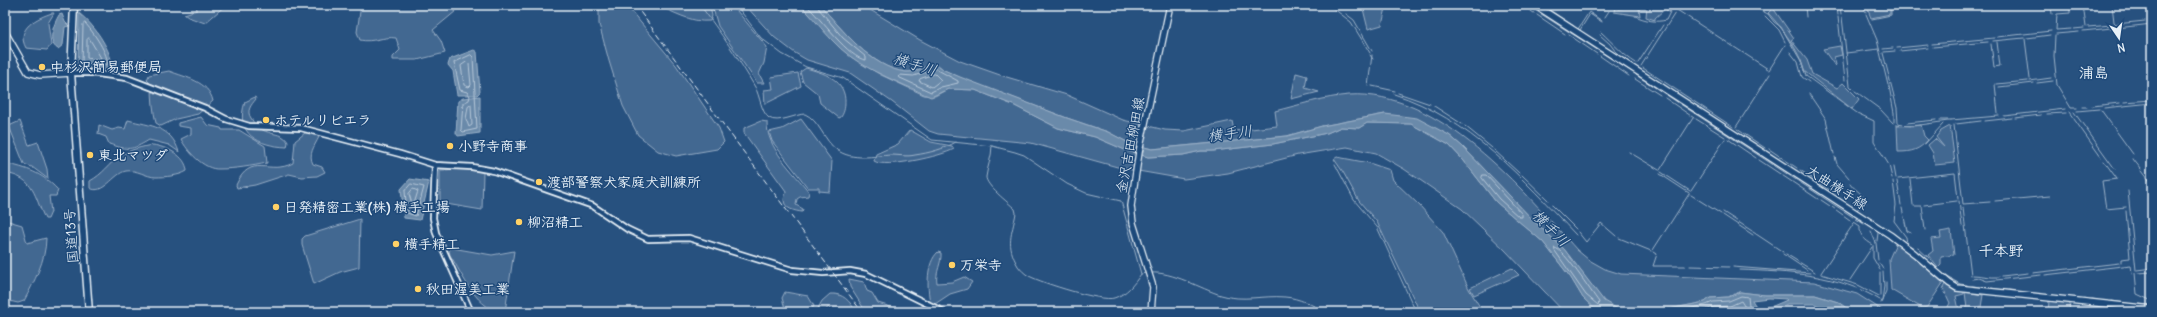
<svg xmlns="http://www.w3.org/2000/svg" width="2157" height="317" viewBox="0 0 2157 317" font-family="Delius,'Klee One',sans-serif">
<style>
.green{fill:#436891;stroke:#96acc4}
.water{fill:#6b8aaa;stroke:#9db3c9;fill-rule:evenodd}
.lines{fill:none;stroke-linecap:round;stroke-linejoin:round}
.shore{stroke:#b6c8d9;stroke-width:1}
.stream{stroke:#9db3c9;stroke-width:1}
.minor-casing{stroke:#e8f1f8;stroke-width:8}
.major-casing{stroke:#e8f1f8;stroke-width:8}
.highway-casing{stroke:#e8f1f8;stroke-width:9}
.minor{stroke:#1f4a7a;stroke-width:4.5}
.major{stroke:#1f4a7a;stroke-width:5.5}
.highway{stroke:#1f4a7a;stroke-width:6}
.rail{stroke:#e8f1f8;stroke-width:1;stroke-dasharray:6 3;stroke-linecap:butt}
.poi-dot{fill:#ffd166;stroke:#1f4a7a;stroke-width:1.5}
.labels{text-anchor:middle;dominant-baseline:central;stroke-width:3;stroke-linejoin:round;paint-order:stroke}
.poi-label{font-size:14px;font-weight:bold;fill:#e8f1f8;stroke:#1f4a7a;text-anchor:start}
.street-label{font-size:14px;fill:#e8f1f8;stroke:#1f4a7a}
.water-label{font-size:15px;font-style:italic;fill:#d5e2ec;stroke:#1f4a7a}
.neighbourhood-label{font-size:15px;font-weight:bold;fill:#e8f1f8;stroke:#1f4a7a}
</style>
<rect width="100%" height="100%" fill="#27517f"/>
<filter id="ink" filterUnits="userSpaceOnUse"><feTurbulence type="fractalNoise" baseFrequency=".025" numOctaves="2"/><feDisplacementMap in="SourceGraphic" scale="8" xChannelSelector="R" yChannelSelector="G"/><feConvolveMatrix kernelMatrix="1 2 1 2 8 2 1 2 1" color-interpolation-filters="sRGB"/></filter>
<g filter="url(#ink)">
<path class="green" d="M196 5H226L205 23 188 17 184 14 197 10Z
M361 5H454L456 11 433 30 441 41 445 53 417 60H393V57L400 50 396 38C383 36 373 43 360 40L357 32Z
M599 5H626L676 65 719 128 724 142 717 149 676 156 658 151 638 135 623 106 609 61 599 24Z
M655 5H710L712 16 710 21C690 23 673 11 655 5Z
M712 5H732L767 47 764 63 759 74 764 83H757L718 26Z
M745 5H800L816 20 833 41 851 57 881 75 924 95 935 96 948 89 975 90 1013 105 1058 128 1095 137 1125 150 1148 157 1183 155 1201 151H1213L1273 144 1327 133 1341 127 1359 128 1367 123 1411 124 1449 145 1464 161 1496 202 1543 242 1571 278 1583 298 1598 312H1564L1505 250 1462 209 1404 169 1376 153 1347 147 1298 155 1228 173 1184 179 1121 168 1031 143 938 134 929 131 892 102 850 73 807 60 795 53 774 37Z
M820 5H862L920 40 960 61 1000 75 1067 95 1123 120 1165 130 1184 131 1232 121 1234 131 1277 126 1275 111C1299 105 1324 97 1349 95 1439 89 1523 190 1577 250L1589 260 1605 269 1621 274 1814 282 1857 294 1885 312H1852L1838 302 1815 295H1765L1740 292 1728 297 1710 298 1705 302 1654 312 1618 311 1604 302 1564 249 1532 219 1463 147 1449 135 1385 114 1322 126 1287 136 1152 149 1129 143 1108 132 1067 118 961 78 944 70 938 65C927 63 917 73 906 72 871 68 842 29 820 5Z
M1362 5H1383L1386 8 1382 25 1368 29Z
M1615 5H1617L1618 9 1635 5 1639 8 1640 16 1614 12Z
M1647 5H1670L1671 8 1669 12 1665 9 1655 18V20L1646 17Z
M1866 5H1890V14L1871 18Z
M1773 8 1794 38 1791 40 1807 60 1812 74 1837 88 1843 83 1859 99 1852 109 1804 71C1800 51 1782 28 1768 13Z
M52 13H54L48 23 51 45 47 50 26 48C15 28 37 18 52 13Z
M1840 46 1842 55 1834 57 1836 65 1835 66 1823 49Z
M806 68C823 73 843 78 845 99 845 106 845 111 841 117L839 118 820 103 818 94 803 82 800 72Z
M169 71C187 78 208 81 213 101L198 114 176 119 161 126 156 123C153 110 152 99 152 85L147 80 149 75Z
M798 73 801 86 765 104 764 90 773 89 771 77Z
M1296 73 1307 76 1305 88 1319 92 1291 99Z
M255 97 256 99C251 105 246 111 251 118 262 139 281 129 288 142L287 147C259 146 234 134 245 102Z
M201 117 207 125 221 128 222 130H239L265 146 267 163C252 166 235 169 219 169 204 170 187 151 181 139L191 134V128L178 126V123Z
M801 119 832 161 830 192 819 191V188H808L772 141 769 132 782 129Z
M128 120C151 126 171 126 179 152L169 145 149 140C131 151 128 150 109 144L106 137 98 134 99 125 112 130 119 128 125 129Z
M20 121 29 145 38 142 47 169 48 179 32 167 24 164 9 126Z
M761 121 767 122C766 148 794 172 809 192L808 196 800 197 797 199 796 205 803 209 802 212C795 211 784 209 784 200 784 197 786 194 786 191L744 133V128Z
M1921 125 1924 136 1928 140C1919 150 1912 152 1898 152L1897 126Z
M1950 126 1955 163 1935 165 1933 153 1928 145 1935 139 1944 147 1936 137 1941 131Z
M910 130 931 142 952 146 954 149C942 156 885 169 874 161L876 154 898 144Z
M305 133 315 134 319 137C314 147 308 154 313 164L322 167 325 172 317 176 302 177 289 174 255 185 237 188 236 185C251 152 269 176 293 163L295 141Z
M153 145C166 147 186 155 187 171 179 176 165 177 156 177 146 177 137 169 126 171 114 173 103 196 90 188V181C103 174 109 164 119 156 126 151 144 146 153 145Z
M1337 157 1369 163 1390 170 1393 180 1420 206 1443 232 1469 289 1483 312H1420L1377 222 1359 201 1343 172 1334 159Z
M5 163C28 169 41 172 58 190L56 196H49L51 212 48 219H45C34 196 35 178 5 173Z
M463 169 483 172 482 210 440 203V170Z
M360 219 359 267 340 272 314 284 302 245V239L305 236Z
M5 220 22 225 27 243 46 238C46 260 34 282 24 301L18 303 5 300Z
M1951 230 1954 255 1941 257V265L1938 268 1928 255 1933 251 1931 239 1941 238 1940 232Z
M1896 243 1909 253 1943 283 1927 307 1922 308 1891 290 1889 259Z
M452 248 492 255 514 251 505 312C477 312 463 275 450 255L449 250Z
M938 252 941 253C942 263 935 272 937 283L952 282 964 277 972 282 967 289 950 294 935 304 930 302C927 287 926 263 938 252Z
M1512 268 1519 275 1474 295 1470 288Z
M849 279 864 282 867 291 872 293 878 303 901 310 911 308 913 312H866L850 287Z
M1945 284 1954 290 1964 292V294L1956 296 1959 310H1956V312H1945L1950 303 1943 288Z
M785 292 808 296 814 306 810 312H786L782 298Z
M1965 292 1983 295 1981 307 1967 309Z
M830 294C843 293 850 301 856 312H833L828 307 825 312H816L822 301Z
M2049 301 2070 303 2069 312H2048Z"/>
<path class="water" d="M800 5H820C842 29 871 68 906 72 917 73 927 63 938 65L944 70 960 77 1067 118 1108 132 1129 143 1152 149 1287 136 1322 126 1385 114 1417 118 1449 135 1463 147 1532 219 1564 249 1604 301 1623 312H1598L1583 298 1571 278 1543 242 1496 202 1464 161 1449 145 1411 124 1367 123 1359 128 1341 127 1327 133 1273 144 1213 151H1201L1183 155 1148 157 1125 150 1095 137 1058 128 1013 105 975 90 948 89 931 97C922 94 915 89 906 86 880 74 853 63 833 41 821 29 813 17 800 5Z
M79 13C95 26 108 45 113 66 105 73 89 68 78 68Z
M62 14 65 22 69 26 65 27 63 45 58 49C46 42 54 24 59 15Z
M474 50 477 52 480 92 477 95H457L453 71 448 65 450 59Z
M480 96V133L458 136 456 133 458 101 463 98Z
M410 179 429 182 420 220 404 218 401 189Z
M1740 292 1765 295H1815L1838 302 1852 312 1828 311 1815 304H1787L1770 312H1654L1705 302 1710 298 1728 297ZM1769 298 1786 299 1787 300 1773 306 1757 308 1752 300Z"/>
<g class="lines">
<path class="shore" d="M806 5C820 17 849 59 866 60V57L843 38 819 9 818 5
M85 23C92 30 110 56 107 65L82 63 83 25Z
M89 38 101 58 100 60 87 58V40Z
M471 55 473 57 477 129 463 132 461 130 463 103 469 100 470 96 467 92 460 90 454 63Z
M467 62 469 64 471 85 469 87 464 85 461 66Z
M936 69 958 81V83L941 87 931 92 898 77 900 75 913 76Z
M935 74 941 80 932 87 919 81 920 79Z
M471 105 472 125 469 127 466 119 468 107Z
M1483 175H1486L1522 214V217H1519L1499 199 1482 178Z
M411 184 424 187 416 216 407 213 405 191Z
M413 189 418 191 413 207 409 194Z
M1555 248C1564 249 1591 292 1599 302L1598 305 1586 295 1555 251Z
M1674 312 1706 305 1713 302 1729 301 1741 296 1748 297 1749 306 1754 311 1768 310 1770 312
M1699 312 1714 307 1730 306 1741 301 1748 312"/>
<path class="stream" d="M700 5C720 32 739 59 755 87 760 96 761 112 769 118 778 124 796 114 805 114 819 120 824 141 837 150 852 161 874 156 891 155 899 155 907 157 915 155 929 153 944 149 956 142
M736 5 761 38 782 54 806 67 843 78 932 140 992 146 1015 152 1024 155 1067 184 1086 193 1121 201 1141 274
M1329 5 1351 22 1370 53
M1521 5 1534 13
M1527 5 1632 72
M1542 5 1574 26
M1750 5 1768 14 1774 22 1781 27 1801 61 1806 76 1857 113 1874 121V141L1889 165 1892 178
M1805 5 1806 17
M1837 5 1838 15
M1840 5 1841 14
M1863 5 1866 12
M2044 5 2051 6 2052 14
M2070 5V13L2057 14 2056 30 2071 29
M2083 5 2086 27
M2112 5 2114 22 2116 24 2145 21
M1555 6V5
M1674 6 1675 5
M1677 10 1768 69
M1346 14 1354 20 1372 51
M1866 14 1877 40 1888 85
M1537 15 1565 34
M1635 16C1644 20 1656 23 1666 20L1671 10
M1765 16 1779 30 1785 42
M1605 17 1609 11
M1838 17 1845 80
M1842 17 1850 86 1853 89
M1872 19 1891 15V5
M2149 21H2152
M2088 27 2112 25
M2117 28 2152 24
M1578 29 1589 12 1602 21
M2074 29 2084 28
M1580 30 1590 14 1602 22
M2083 31 2112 28
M1601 32C1613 43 1623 55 1636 63
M2056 34 2079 32
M1569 35 1597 54
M1600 35 1610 44 1619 56 1635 67
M2055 35 2054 56 2057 85 2071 108H2077
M1997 37 2051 31
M2027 38 2050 35
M2025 39 2030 79
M1993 41 2024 38
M1932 44 1994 38
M1991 44 1994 67 2000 66 1997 42
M1933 47 1988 42
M1897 48 1928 45
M1883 49 1893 48
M1900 51 1928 48
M1790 52 1798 62 1802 77 1809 82
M1884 52 1895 51
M1846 53 1879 49
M1883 53 1897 108 1898 123 1903 124
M1370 55 1373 59
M1600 56 1629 76
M1638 63 1663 25
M1641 66 1675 13
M1643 68 1733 127
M1638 69 1740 135
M1769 70 1785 45
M1636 75 1853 217
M1635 79 1660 95
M2030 81 2051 78
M2037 83 2053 81
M1995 84 1998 114
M1997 84 2028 81
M1368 86 1372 55
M1372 86 1395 91
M1889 86 1894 113V122
M1999 87 2034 83
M1855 91 1881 110 1893 123
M1398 93 1430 104
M1394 94C1469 118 1523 179 1576 235
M1809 94 1826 119 1834 154
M1665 98 1694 118
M2124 102 2152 100
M1434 106 1462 124
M2092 106 2120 103
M2082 107H2087
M2104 108 2152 103
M2101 110 2133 154
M2077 111 2099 109
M2069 112 2101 157
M2074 112 2115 169
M2047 114 2066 113
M2004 116 2065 109
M2015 118 2041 115
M1696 119 1725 137
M1940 120H1951
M1951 120 1999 116
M1985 121 2012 118
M1907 123 1936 120
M1956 124 1981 121
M1896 125 1911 126
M1954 125 1963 204 1990 202
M1465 126 1492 148
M1913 126 1948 121
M1736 127 1770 74
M1737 129 1765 148
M1728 139 1756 158
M1925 144 1943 124
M992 146C992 157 987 168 986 177 986 186 1008 202 1015 209L1016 213C1012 235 1005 244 1018 266 1021 270 1025 274 1029 276 1042 283 1102 302 1114 298 1127 294 1134 284 1141 274L1146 273
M1769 149 1797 168
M1494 150 1519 173
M1629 152 1659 170
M1835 157 1837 164 1849 178
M2133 159 2141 169
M1759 160 1818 199
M2104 161 2117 179 2102 181 2106 209 2126 207
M1335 164 1354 200 1377 227 1416 312
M1894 167 1896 178
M1660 170 1693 118
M1800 170 1831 191
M2141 171 2151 184
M1661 172 1690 191
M1660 174 1689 193
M1522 175 1548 200
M1898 179 1955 173 1958 199
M1910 179 1913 205
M1893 181 1896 205 1894 221 1906 237 1907 244 1914 248
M1897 181 1901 205
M1850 183C1855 191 1864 193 1866 203L1861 205 1857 210
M1691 191 1725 139
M2128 191 2136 270
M1691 195 1721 214
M1821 200 1830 206
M1959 201 1962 226
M1995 201 2050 196
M1552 205 1576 229
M1924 205 1957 201
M1914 206H1922L1925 230
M1832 207 1850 220
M1902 208 1907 231 1911 233
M1963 208 1971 275
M1723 212 1752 231
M1723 215 1753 235
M1856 219 1864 224
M1854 222 1860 226C1859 236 1865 240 1873 245
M1871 231 1876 243 1878 260
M1578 232 1586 242 1601 223 1616 236
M1753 232 1783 252
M1619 238 1651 251
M1877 241 1878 233
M1873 246V258L1880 270
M1918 248 1929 258
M1653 250 1689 194
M1654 252 1657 254 1653 266H1685
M1783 254 1807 270
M1786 254 1815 272
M2121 262V259L2130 258 2126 211
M1879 263 1883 269
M1932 263 1942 273
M1690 266 1729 267
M1733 267 1810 273
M1740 270C1789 272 1838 274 1880 300
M2137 270 2152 268
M1151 273C1172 271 1201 289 1221 295 1243 302 1263 295 1285 297 1299 298 1313 305 1325 312
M1821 273 1854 223
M1880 273V295
M2033 273 2119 263
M2135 273 2137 294 2152 301
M2138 273 2152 272
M1821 274 1858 285 1879 296
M1973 275C1982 275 1989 278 1999 277
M2045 275 2131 265 2132 274
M1946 276 1960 284 1967 285
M2002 276 2028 273
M1972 279 1979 278 1987 281 2041 275
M1850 280 1872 247
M1972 286 2042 294
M2049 295 2076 298
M2092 299 2098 300
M1882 301 1884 286 1883 272
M2112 301 2132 304
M1881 303 1886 291V282
M2138 304 2152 305
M1875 312 1878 308"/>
<g class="minor-casing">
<path id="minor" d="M71 73H91L127 78 205 108 226 119 249 126 301 128 400 154 435 165 472 167 494 171 593 206 627 229 648 239 689 238 792 270 823 273 850 271 866 274 944 312
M435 165 433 218 436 233 471 312"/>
</g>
<g class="major-casing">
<path id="major" d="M1535 5 1890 235 1915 254 1949 283 1957 288 2152 309
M5 32 28 72 40 75 71 73
M1151 312 1153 287 1133 223 1131 206 1139 152 1170 5"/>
</g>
<g class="highway-casing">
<path id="highway" d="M74 5 71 73 89 312"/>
</g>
<use href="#minor" class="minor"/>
<use href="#major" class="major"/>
<use href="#highway" class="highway"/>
<path class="rail" d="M635 5 862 312"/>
</g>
</g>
<g class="poi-dot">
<circle cx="42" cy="67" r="4"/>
<circle cx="266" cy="120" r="4"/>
<circle cx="450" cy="146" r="4"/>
<circle cx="90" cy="155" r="4"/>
<circle cx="539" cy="182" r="4"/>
<circle cx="276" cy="207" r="4"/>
<circle cx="519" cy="222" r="4"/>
<circle cx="396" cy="244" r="4"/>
<circle cx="952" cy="265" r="4"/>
<circle cx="418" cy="289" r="4"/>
</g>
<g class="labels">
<g class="poi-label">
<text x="50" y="67">中杉沢簡易郵便局</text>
<text x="274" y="120">ホテルリビエラ</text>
<text x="458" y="146">小野寺商事</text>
<text x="98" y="155">東北マツダ</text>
<text x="547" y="182">渡部警察犬家庭犬訓練所</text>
<text x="284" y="207">日発精密工業(株) 横手工場</text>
<text x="527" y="222">柳沼精工</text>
<text x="404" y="244">横手精工</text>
<text x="960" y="265">万栄寺</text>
<text x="426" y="289">秋田渥美工業</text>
</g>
<g class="street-label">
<text transform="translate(1130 145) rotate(-79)">金沢吉田柳田線</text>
<text transform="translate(1837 187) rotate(33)">大曲横手線</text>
<text transform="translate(71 236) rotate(-94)">国道13号</text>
</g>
<g class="water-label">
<text transform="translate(915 64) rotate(17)">横手川</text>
<text transform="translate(1230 133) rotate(-7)">横手川</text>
<text transform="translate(1551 228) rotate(45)">横手川</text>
</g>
<g class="neighbourhood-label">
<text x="2094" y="72">浦島</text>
<text x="2001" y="250">千本野</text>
</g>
</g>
<rect width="2157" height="317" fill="none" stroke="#1f4a7a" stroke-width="20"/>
<rect x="10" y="10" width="2137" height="297" fill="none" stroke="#e8f1f8" stroke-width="1.5" filter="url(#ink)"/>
<g transform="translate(2119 38) rotate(167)" stroke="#1f4a7a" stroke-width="3" paint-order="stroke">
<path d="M0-3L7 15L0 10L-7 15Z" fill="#e8f1f8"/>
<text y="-6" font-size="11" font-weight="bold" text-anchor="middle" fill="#e8f1f8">N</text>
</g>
</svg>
